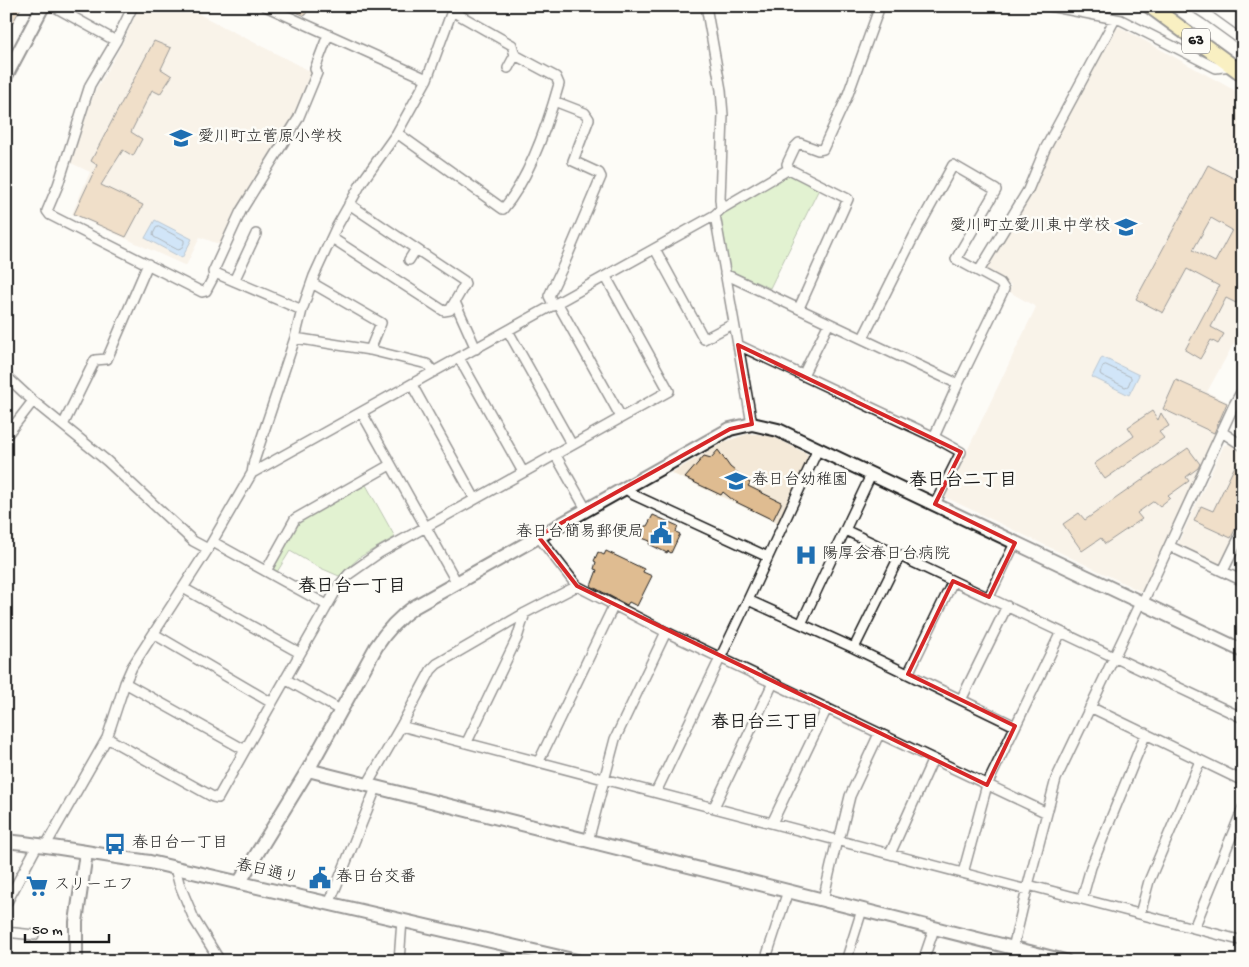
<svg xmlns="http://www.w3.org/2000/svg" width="1249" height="967" viewBox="0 0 1249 967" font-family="'Gochi Hand','Klee One',sans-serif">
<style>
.built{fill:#f4e9d8}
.green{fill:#c1e7a2;stroke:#6e825f}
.water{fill:#9ccbf8;stroke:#6985a0}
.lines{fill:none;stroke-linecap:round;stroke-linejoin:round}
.shore{stroke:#4f6274;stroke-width:1}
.building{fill:#dfbc91;stroke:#1c1c1c;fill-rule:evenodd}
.street-casing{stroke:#1c1c1c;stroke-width:12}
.secondary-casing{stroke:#1c1c1c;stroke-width:16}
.primary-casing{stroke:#1c1c1c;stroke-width:18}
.street{stroke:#fdfcf7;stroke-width:9}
.secondary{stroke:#fdfcf7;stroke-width:12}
.primary{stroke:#f4e382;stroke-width:14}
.marked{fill:none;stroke:#d62828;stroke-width:4;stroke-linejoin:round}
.labels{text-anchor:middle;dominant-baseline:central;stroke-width:5;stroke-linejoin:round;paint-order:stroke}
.shield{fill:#fdfcf7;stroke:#605f5e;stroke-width:1}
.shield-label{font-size:15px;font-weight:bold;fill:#1c1c1c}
.poi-label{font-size:16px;fill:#1c1c1c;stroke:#fdfcf7;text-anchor:start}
.street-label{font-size:16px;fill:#1c1c1c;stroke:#fdfcf7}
.neighbourhood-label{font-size:18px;font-weight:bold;fill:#1c1c1c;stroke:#fdfcf7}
</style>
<rect width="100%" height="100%" fill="#fdfcf7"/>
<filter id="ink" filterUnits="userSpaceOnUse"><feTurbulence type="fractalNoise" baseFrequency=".02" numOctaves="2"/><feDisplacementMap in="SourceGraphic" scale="10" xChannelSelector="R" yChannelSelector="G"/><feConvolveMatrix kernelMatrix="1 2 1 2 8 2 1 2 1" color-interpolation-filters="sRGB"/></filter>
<g filter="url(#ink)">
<path class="built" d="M140 6H183L310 71 313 78 298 113 221 245 200 237 186 266 72 214 90 172 71 163 94 93 120 48Z
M1120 27 1243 95V348L1234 343 1207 392 1230 403 1142 592 945 497 1036 307 1008 291 1011 285 988 274 986 265 1114 29Z
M747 434H757L774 437 811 456 778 523 671 473 727 441Z
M1230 444 1243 453V519L1222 562 1217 564 1180 546 1179 541 1224 445Z"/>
<path class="green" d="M789 175 819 189 770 288 730 271 720 214Z
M366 485 395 537 360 557 339 576 316 566 290 551 277 572 271 569 299 522Z"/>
<path class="water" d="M155 220 192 239 182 258 145 238Z
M1102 357 1139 375 1129 395 1092 377Z"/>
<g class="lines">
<path class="shore" d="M159 227 184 240V243L181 249 178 250 154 237 153 234 156 228Z
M1106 365 1131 377V379L1128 386 1125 387 1101 375 1100 373 1103 366Z"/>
</g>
<path class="building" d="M6 6H22L6 35Z
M283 6H309L305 16Z
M154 41 171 48 161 69 172 76 160 94 152 90 131 132 142 139 133 156 123 150 101 185 143 205 126 237 74 214 97 165 91 161Z
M1208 165 1243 183V291L1236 303 1226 298 1211 327 1224 334 1218 344 1211 340 1200 359 1185 350 1219 286 1187 269 1163 313 1136 299ZM1211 218 1232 230 1215 262 1193 250Z
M1176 380 1227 403 1214 433 1163 409Z
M1152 411 1158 420 1161 413 1169 426 1159 432 1164 438 1105 479 1094 464 1134 436 1128 427Z
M1188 448 1200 464 1198 468 1186 477 1189 481 1168 496 1170 498 1160 506 1154 501 1137 513 1142 519 1105 544 1101 538 1082 551 1063 524 1079 513 1085 520Z
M718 450 730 467 750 483 748 486 781 502V504L773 520 734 501 723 492 721 495 685 478 704 456 711 458Z
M1235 466 1243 469V513L1231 538 1194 521 1201 506 1213 511Z
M653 515 678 526 676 532 680 534 671 553 668 551 667 553 649 544 650 541 642 538 645 531 642 526H647Z
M606 551 644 569 643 572 652 576 637 606 629 602 627 605 591 586 597 570 594 569 596 562 594 561 598 552 604 555Z"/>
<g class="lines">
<g class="street-casing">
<path id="street" d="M53 6 116 41 133 6
M265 6 427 79
M706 6 721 90 723 115 720 199 721 209 715 215 752 424
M1049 6 1121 20 1216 68 1231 66
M1193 6 1207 15 1243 41
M452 11 512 45 515 55 556 77 559 84C548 123 529 179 503 209L397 133 427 79 452 11 454 6
M116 41 90 85 58 185 47 211 50 215 202 292 206 291 214 276 213 272 302 310
M508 68 515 55
M397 133 362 182 336 228 314 276 302 310 295 338 370 350 427 364 434 372
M789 169 787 164 795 147 799 143 818 150 823 149 847 97 880 6
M721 209 789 169 848 199 799 308
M332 238 444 311 450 310 465 284 464 281 349 204
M655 249 704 339 733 324
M409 260 416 249
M979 271 1028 190 1045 149 1115 19
M213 272 241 211 298 119 317 73 315 69 328 35
M725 274 958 384 1004 289 1000 283 956 259 996 190 953 165 915 234 863 338
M234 281 256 234
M312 283 381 323 370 350
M455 302 476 349
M558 304 621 417
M554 306 549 296 564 264 601 177 599 173 573 161 589 119 585 113 554 101
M508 331 572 445
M738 345 934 437 961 452 935 504
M459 358 523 472
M803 375 829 323
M6 376 33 401 107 461 193 541 208 549 252 473 715 215
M412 385 475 499
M1243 389 1234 405 1169 546 1243 581
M362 413 457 583
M63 425 95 360 107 359 148 264
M1222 432 1243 446
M6 436 33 401
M934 437 958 384
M555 454 586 509
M252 473 254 461 295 338
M871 475 845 530 1243 718
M625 488 634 495 768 557
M538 536 577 586 666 632 1047 813
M213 542 327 605
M208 549 132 667 125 683 245 750 338 587 349 574 379 553 669 391 606 277
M266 571 295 519 390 465
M1223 571 1243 530
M183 588 300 653
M989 597 1015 543
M748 600 818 449
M1142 604 1169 546
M801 624 845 530
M154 634 272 703
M854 648 900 555
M908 674 953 581
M285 679 340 710
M961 700 1007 606
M1090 707 1243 781
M401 726 431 670 437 664 525 613 577 586
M107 738 213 797 218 798 245 750
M467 742 517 638 525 613
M539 761 614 605
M367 785 401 726 1027 890
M656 792 748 600 854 648 1015 726
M714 807 773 683
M772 823 827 708
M588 841 615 739 666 632
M46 845 107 738 125 683
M890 854 933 759
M175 868 179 883 194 919 220 961
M963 873 987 785 1061 632
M1028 885 1243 941
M1082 899 1091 867 1146 733
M823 900 837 840 841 833 850 796 879 734
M6 904 38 844
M329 904 376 788
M1140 914 1149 881 1200 761
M1194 928 1243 808
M6 932 34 935
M1013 948 1028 885 1056 779 1140 603
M399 961 402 920
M765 961 788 891
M846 961 862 910
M923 961 934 929"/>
</g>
<g class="secondary-casing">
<path id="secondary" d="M6 76 43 6
M308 770 1065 961
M6 841C54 846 102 855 150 862L577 961
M239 883 308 770 376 647C387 630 398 618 414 607L730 429 752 424 778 430 1243 651
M76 961V922L86 853"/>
</g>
<g class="primary-casing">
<path id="primary" d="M1150 6 1243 74"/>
</g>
<use href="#street" class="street"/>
<use href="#secondary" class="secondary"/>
<use href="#primary" class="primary"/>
</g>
</g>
<path d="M0 0H1249V967H0ZM738 345 961 452 935 504 1015 543 989 597 953 581 908 674 1015 726 987 785 577 586 538 536 730 429 752 424Z" fill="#fdfcf7" fill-opacity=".55" fill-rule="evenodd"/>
<path class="marked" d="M738 345 961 452 935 504 1015 543 989 597 953 581 908 674 1015 726 987 785 577 586 538 536 730 429 752 424Z"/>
<defs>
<g id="school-bare" transform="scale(1.725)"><path d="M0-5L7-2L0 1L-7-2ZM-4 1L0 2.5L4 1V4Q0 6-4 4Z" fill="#1f6fb2" stroke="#fdfcf7" stroke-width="2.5" paint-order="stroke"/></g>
<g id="civic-bare" transform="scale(1.725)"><path d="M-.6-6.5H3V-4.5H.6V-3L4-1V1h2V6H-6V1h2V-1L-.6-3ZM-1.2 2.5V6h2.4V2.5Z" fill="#1f6fb2" stroke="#fdfcf7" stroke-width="2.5" paint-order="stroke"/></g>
<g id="hospital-bare" transform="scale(1.725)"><path d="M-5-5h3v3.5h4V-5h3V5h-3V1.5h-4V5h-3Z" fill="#1f6fb2" stroke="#fdfcf7" stroke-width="2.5" paint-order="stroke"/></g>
<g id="bus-bare" transform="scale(1.725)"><path d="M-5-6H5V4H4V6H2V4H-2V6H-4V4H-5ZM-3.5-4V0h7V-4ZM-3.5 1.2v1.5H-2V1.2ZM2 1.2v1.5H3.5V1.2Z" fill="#1f6fb2" stroke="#fdfcf7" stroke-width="2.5" paint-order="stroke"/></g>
<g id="supermarket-bare" transform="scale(1.725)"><path d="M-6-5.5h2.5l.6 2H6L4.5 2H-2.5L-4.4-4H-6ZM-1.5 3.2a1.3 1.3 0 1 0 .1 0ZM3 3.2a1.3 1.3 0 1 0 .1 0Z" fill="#1f6fb2" stroke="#fdfcf7" stroke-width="2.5" paint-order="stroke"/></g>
</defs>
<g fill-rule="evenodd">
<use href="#school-bare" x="181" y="138"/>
<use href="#school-bare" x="1126" y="227"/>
<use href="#school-bare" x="736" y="481"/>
<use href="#civic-bare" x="661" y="533"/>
<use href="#hospital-bare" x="806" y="555"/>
<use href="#bus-bare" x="115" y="844"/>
<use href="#civic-bare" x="320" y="878"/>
<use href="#supermarket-bare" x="37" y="886"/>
</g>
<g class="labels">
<rect class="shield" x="1182" y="28.5" width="28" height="25" rx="4"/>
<g class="shield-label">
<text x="1196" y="41">63</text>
</g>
<g class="poi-label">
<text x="198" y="138">愛川町立菅原小学校</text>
<text x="1110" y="227" text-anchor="end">愛川町立愛川東中学校</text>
<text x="752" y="481">春日台幼稚園</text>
<text x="644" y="533" text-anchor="end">春日台簡易郵便局</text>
<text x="822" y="555">陽厚会春日台病院</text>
<text x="132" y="844">春日台一丁目</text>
<text x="336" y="878">春日台交番</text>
<text x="54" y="886">スリーエフ</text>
</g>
<g class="street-label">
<text transform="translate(267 873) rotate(13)">春日通り</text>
</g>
<g class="neighbourhood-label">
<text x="963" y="481">春日台二丁目</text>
<text x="352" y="587">春日台一丁目</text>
<text x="765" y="723">春日台三丁目</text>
</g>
</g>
<rect width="1249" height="967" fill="none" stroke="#fdfcf7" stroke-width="25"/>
<rect x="12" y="12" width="1224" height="942" fill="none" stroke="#1c1c1c" stroke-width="2" filter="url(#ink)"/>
<path d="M25 934v8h84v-8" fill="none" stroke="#1c1c1c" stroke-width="2.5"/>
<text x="32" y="934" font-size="15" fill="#1c1c1c" stroke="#fdfcf7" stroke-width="4" paint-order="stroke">50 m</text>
</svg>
